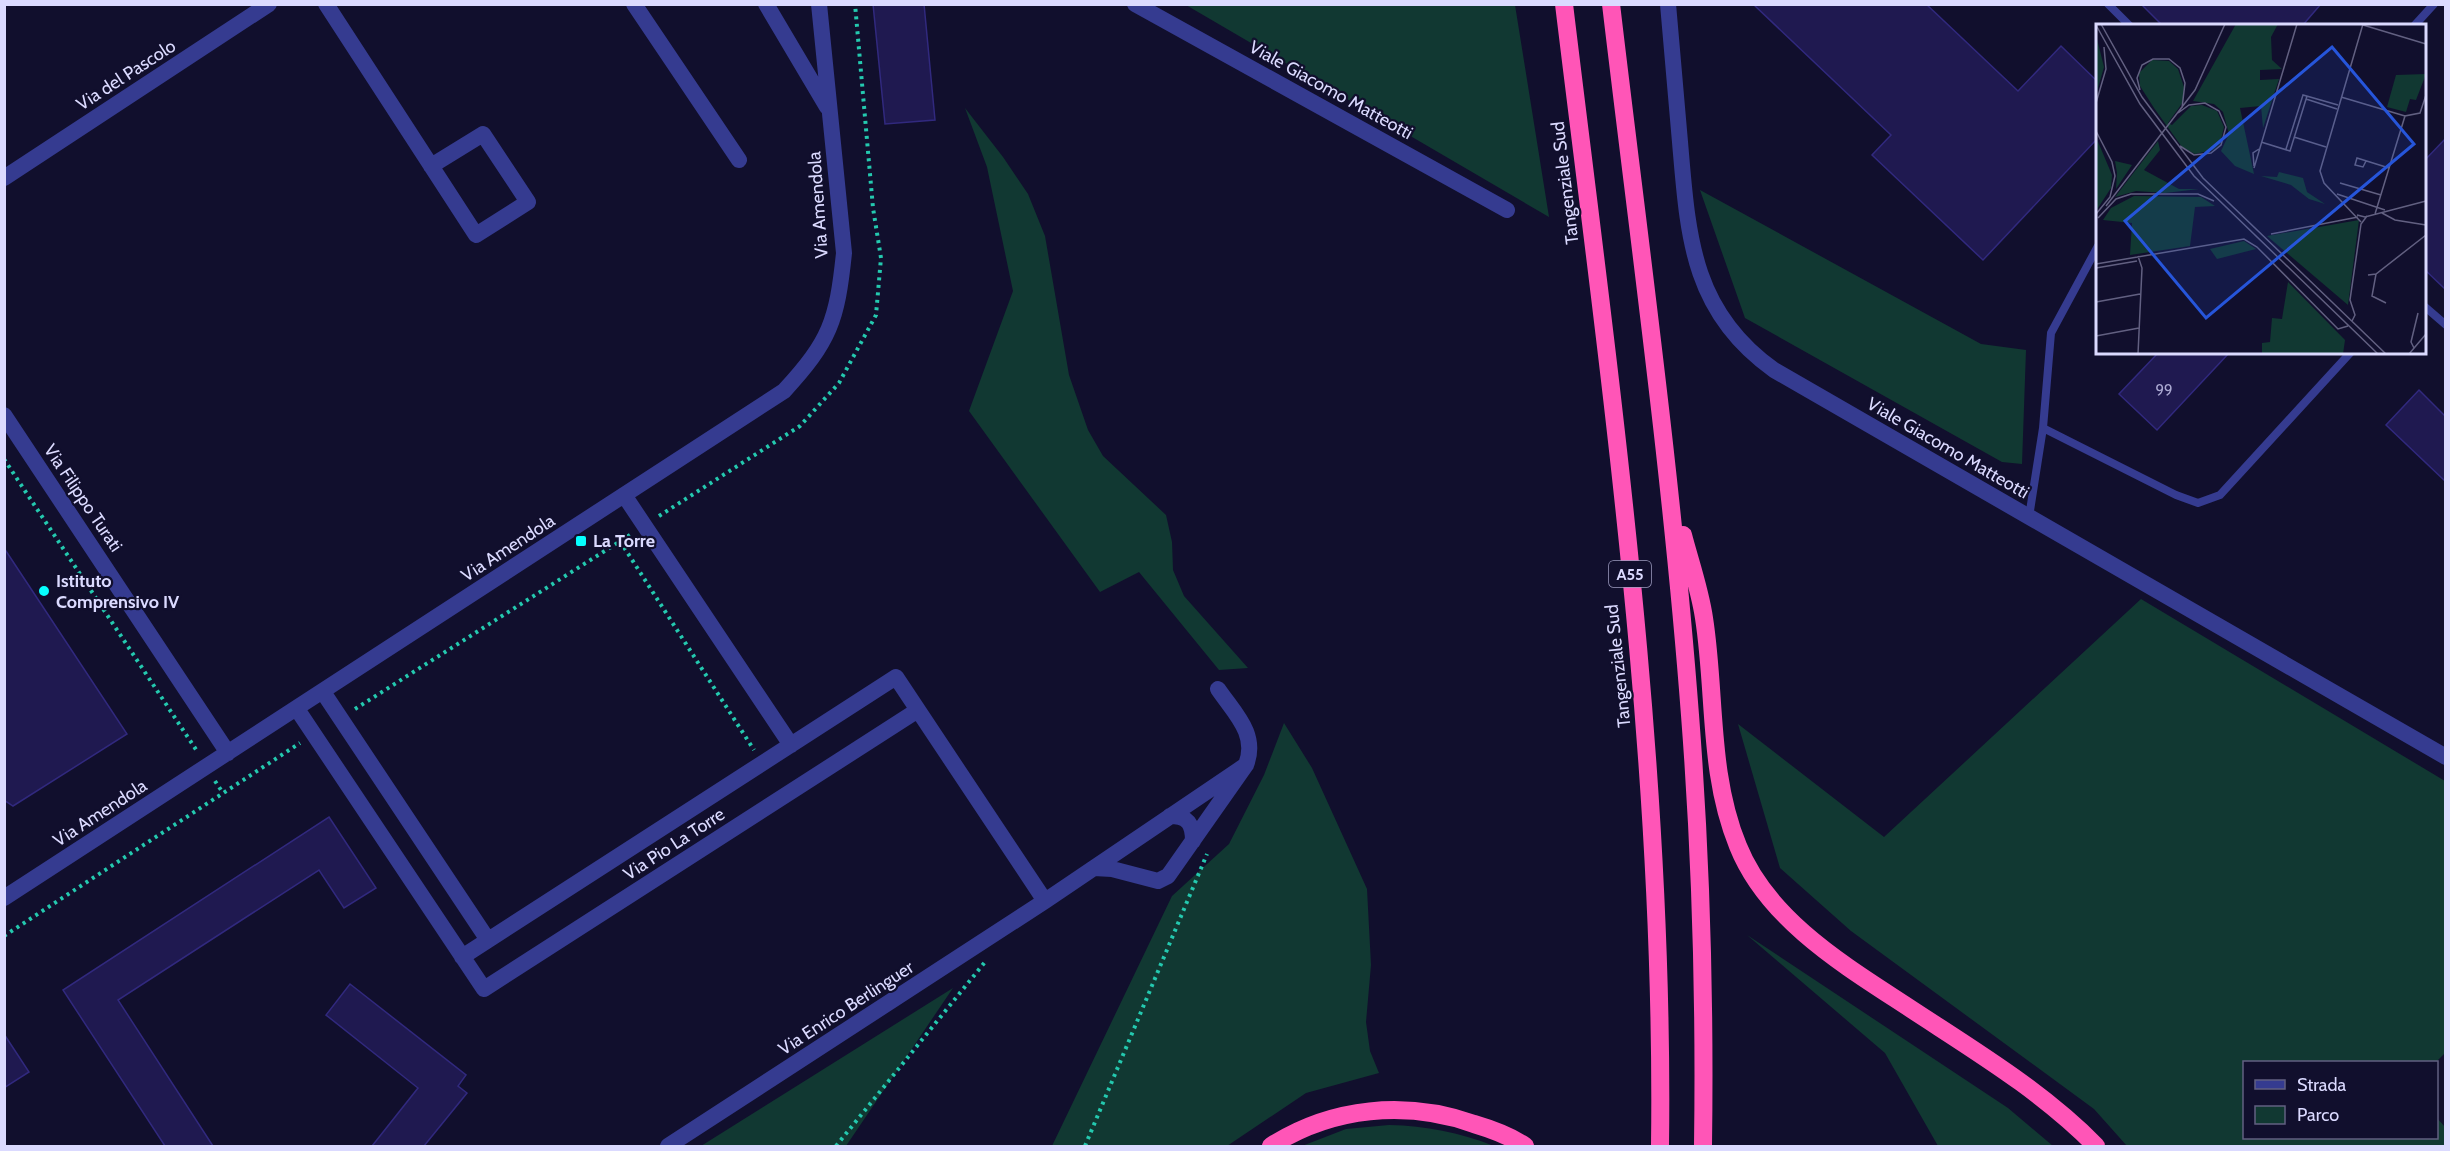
<svg xmlns="http://www.w3.org/2000/svg" width="2450" height="1151" viewBox="0 0 2450 1151" font-family="Cabin,sans-serif">
<style>
.green{fill:#113832}
.building{fill:#1f1950;stroke:#31297e;stroke-width:1.5}
.lines{fill:none;stroke-linecap:round;stroke-linejoin:round}
.path{stroke:#24c9af;stroke-width:4;stroke-dasharray:3 4.5;stroke-linecap:butt}
.service{stroke:#353b90;stroke-width:8}
.minor{stroke:#353b90;stroke-width:16}
.motorway{stroke:#ff55b7;stroke-width:18}
.poi-dot{fill:#06feff;stroke:#110f2d;stroke-width:2}
.labels{text-anchor:middle;dominant-baseline:central;stroke-width:4.5;stroke-linejoin:round;paint-order:stroke}
.number-label{font-size:15px;fill:#acaad3}
.shield{fill:#110f2d;stroke:#9e9dc0;stroke-width:1.5}
.shield-label{font-size:16px;font-weight:bold;fill:#dbdaff}
.street-label{font-size:18px;fill:#dbdaff;stroke:#110f2d}
.poi-label{font-size:18px;font-weight:bold;fill:#dbdaff;stroke:#110f2d;text-anchor:start}
.inset-road{fill:none;stroke:#626081;stroke-width:1.5}
.view{fill:#2655da;fill-opacity:0.15;stroke:#2655da;stroke-width:3}
.inset-edge{fill:none;stroke:#dbdaff;stroke-width:3}
</style>
<rect width="100%" height="100%" fill="#110f2d"/>
<path class="green" d="M1186 5H1515L1549 217Z
M965 108 1003 157 1028 194 1045 236 1069 375 1088 430 1103 456 1166 515 1172 542 1173 570 1184 596 1248 668 1219 670 1139 572 1100 592 969 411 1013 291 987 167Z
M1700 190 1981 344 2026 350 2022 464 2002 462 1745 318Z
M2141 599 2445 781V1053L2436 1062H2244V1138H2436L2437 1118 2445 1127V1146H2127L2094 1109 1851 931 1780 868 1738 724 1884 837Z
M1284 723 1312 768 1367 889 1371 965 1366 1022 1370 1051 1379 1073 1306 1093 1227 1146H1052L1172 896 1229 844 1264 775Z
M1747 935 2008 1108 2053 1146H1938L1885 1053Z
M953 988 846 1146H701Z
M1389 1125C1427 1126 1458 1132 1494 1146H1302L1346 1129Z"/>
<path class="building" d="M873 4H924L935 120 885 124Z
M1753 4H1926L2018 91 2061 46 2097 81V139L1983 260 1872 155 1891 135Z
M2141 4H2321L2302 26H2163Z
M2445 139V289L2424 269V161Z
M2159 352H2230L2157 430 2119 394Z
M2419 390 2445 416V481L2386 425Z
M4 548 127 734 13 806 4 800Z
M329 817 376 888 344 908 319 870 118 1000 213 1146H165L63 990Z
M350 984 466 1075 458 1086 467 1093 424 1146H372L418 1088 326 1015Z
M4 1034 29 1072 4 1088Z"/>
<g class="lines">
<path class="path" d="M4 459 197 751
M659 516 800 426 839 383 876 315 881 258 873 208 855 4
M620 541 754 750
M355 709 630 535
M215 781 223 793
M4 936 300 743
M836 1146 985 962
M1085 1146 1207 854"/>
<path class="service" d="M2108 4 2130 26
M2414 26 2434 4
M2424 306 2446 325
M2043 428 2051 333 2098 246
M2029 517 2043 428 2176 495 2198 503 2220 495 2351 352"/>
<path class="minor" d="M326 4 476 235 528 202 483 134 431 166
M634 4 739 160
M766 4 827 107
M1135 4 1507 210
M1668 4C1672 50 1676 96 1680 142 1688 235 1691 311 1774 370L2446 757
M4 178 269 4
M4 415 228 753
M624 495 791 745
M323 692 488 940
M297 709 484 989 918 710
M1170 816C1188 816 1193 824 1193 841
M1094 868 1112 869 1158 881 1168 876 1246 765C1258 734 1235 714 1218 689
M4 898 784 391C830 341 837 321 844 253L819 4
M462 957 896 677 1045 901
M668 1146 1045 901 1246 765"/>
<path class="motorway" d="M1564 4C1610 384 1665 764 1660 1146
M1611 4C1639 241 1672 477 1690 715 1701 858 1705 1002 1703 1146
M1683 535C1690 562 1700 590 1704 618 1716 695 1708 773 1738 846 1768 921 1847 967 1911 1009 1975 1051 2042 1091 2096 1146
M1271 1146C1332 1107 1406 1100 1474 1124 1491 1129 1510 1136 1525 1146"/>
</g>
<g class="poi-dot">
<rect x="575" y="535" width="12" height="12" rx="3"/>
<circle cx="44" cy="591" r="6"/>
</g>
<g class="labels">
<g class="number-label">
<text x="2164" y="390">99</text>
</g>
<rect class="shield" x="1609" y="561" width="42" height="26" rx="4.5"/>
<g class="shield-label">
<text x="1630" y="574">A55</text>
</g>
<g class="street-label">
<text transform="translate(126 75) rotate(-33)">Via del Pascolo</text>
<text transform="translate(1331 90) rotate(29)">Viale Giacomo Matteotti</text>
<text transform="translate(1565 183) rotate(-97)">Tangenziale Sud</text>
<text transform="translate(818 205) rotate(-94)">Via Amendola</text>
<text transform="translate(1948 448) rotate(30)">Viale Giacomo Matteotti</text>
<text transform="translate(83 498) rotate(56)">Via Filippo Turati</text>
<text transform="translate(508 548) rotate(-33)">Via Amendola</text>
<text transform="translate(1618 666) rotate(-96)">Tangenziale Sud</text>
<text transform="translate(100 813) rotate(-33)">Via Amendola</text>
<text transform="translate(674 844) rotate(-33)">Via Pio La Torre</text>
<text transform="translate(846 1008) rotate(-33)">Via Enrico Berlinguer</text>
</g>
<g class="poi-label">
<text x="593" y="541">La Torre</text>
<text x="56" y="581">Istituto<tspan x="56" dy="21">Comprensivo IV</tspan></text>
</g>
</g>
<g transform="translate(2096 24)">
<rect width="330" height="330" fill="#110f2d"/>
<path d="M140 0H182L175 13 176 36 186 45 164 46V56L183 55 167 104 165 82 144 84 158 150 139 142 125 127 133 110 127 88 118 80 97 77ZM0 11 8 43 0 71ZM56 36 73 37 82 45 88 63 87 78 72 99 76 101 95 82 106 81 121 87 128 103 124 120 117 126 99 130 86 123 58 84 44 62 43 49ZM330 50 320 76 314 75 310 88 291 83 300 51ZM0 113 16 151 15 164 0 187ZM62 117 64 126 48 146 83 165H103L69 169 40 167 19 173ZM19 137 36 141 20 165 21 149ZM183 148 207 154 211 168 229 180 213 175 195 161 165 152 181 153ZM38 172 105 173 119 182 99 183 94 222 34 231 36 199 7 196 15 184ZM263 196 252 281 171 212ZM148 217 160 225 121 235 114 225ZM192 258 249 316 247 330H166V319L174 318 176 294 186 295Z" fill="#113832"/>
<path class="inset-road" d="M5 0 46 73 107 154 290 330M0 1 44 80 98 152 282 330M267 1 330 20M44 66 41 54 46 41 57 35H73L84 44 89 59 86 84M245 73 309 92M210 75 241 85M0 79 10 45 8 23M82 89 93 81 109 79 123 87 130 103 125 121 115 129 98 131 84 122M0 107 16 138 19 152 14 173 0 190M198 113 230 123M165 118 194 127 211 72M190 125 207 71 242 81M270 137 267 143 259 141 261 134 293 144M158 142 157 129 163 125M158 144 201 0M244 159 285 171M241 170 289 186M10 182 99 66 129 0M286 189 299 196 330 201M279 190 309 92 324 89 330 71M261 191 269 193 330 177M2 194 20 175 35 170H102L118 177M265 198 228 159 224 147 267 0M175 210 262 193M0 240 148 215 161 223 242 305 252 302M0 244 41 237M280 250 276 272 290 279M272 251 280 250 330 211M0 278 44 270M256 297 259 291 254 276 265 200 271 192M0 312 43 304M318 324 315 318 322 289M42 330 46 244 42 232M313 330 330 310"/>
<path class="view" d="M236 23 318 120 110 294 29 197Z"/>
<rect width="330" height="330" class="inset-edge"/>
</g>
<rect width="2450" height="1151" fill="none" stroke="#dbdaff" stroke-width="12"/>
<rect x="2243" y="1061" width="195" height="78" fill="#110f2d" stroke="#626081" stroke-width="1.5"/>
<rect x="2255" y="1080" width="30" height="9" fill="#353b90" stroke="#626081" stroke-width="1.5"/>
<text x="2297" y="1091" font-size="18" fill="#dbdaff">Strada</text>
<rect x="2255" y="1106" width="30" height="18" fill="#113832" stroke="#626081" stroke-width="1.5"/>
<text x="2297" y="1121" font-size="18" fill="#dbdaff">Parco</text>
</svg>
